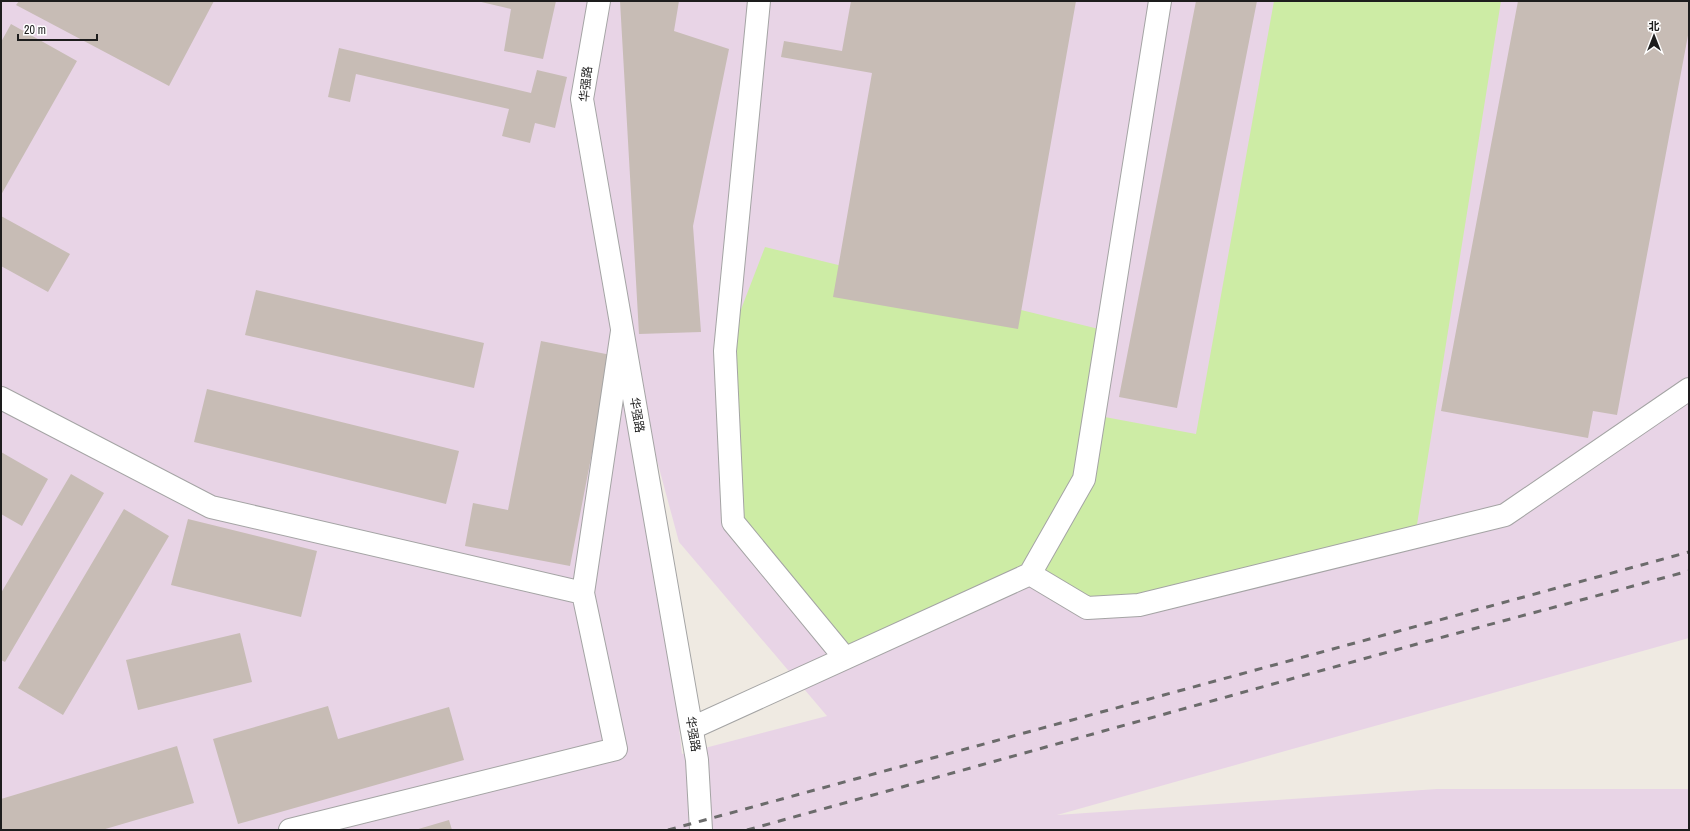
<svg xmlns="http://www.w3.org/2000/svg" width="1690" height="831" viewBox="0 0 1690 831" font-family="'Archivo Narrow','Noto Sans SC',sans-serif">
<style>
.industrial{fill:#e8d4e6;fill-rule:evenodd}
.grass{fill:#cdeca5}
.building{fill:#c7bcb5}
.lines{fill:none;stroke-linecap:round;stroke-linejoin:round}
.minor-casing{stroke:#a4a4a4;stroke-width:24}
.minor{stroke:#fff;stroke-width:22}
.rail{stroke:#6b6b6b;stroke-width:3;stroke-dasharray:8 8;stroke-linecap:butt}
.labels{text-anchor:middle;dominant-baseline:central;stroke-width:3.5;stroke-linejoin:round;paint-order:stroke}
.street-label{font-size:12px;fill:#1d1d1d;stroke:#fff}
</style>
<rect width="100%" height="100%" fill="#efeae2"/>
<path class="industrial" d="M1 1H1689V638L1057 815 1437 789H1689V830H1ZM624 338 679 542 827 716 682 754 656 523Z"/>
<path class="grass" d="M1274 1H1501L1415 537 1087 608 1030 574 845 658 733 522 725 351 765 247 1107 331 1094 415 1196 434Z"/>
<path class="building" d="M19 1H214L169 86 16 5Z
M477 1H556L543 59 504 51 511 9Z
M620 1H679L674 31 729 49 693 226 701 332 639 334Z
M851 1H1076L1018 329 833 297 872 73 781 57 784 41 842 51Z
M1196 1H1257L1177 408 1119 397Z
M1518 1H1689V30L1617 415 1593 411 1588 438 1441 411Z
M11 24 77 61 1 195V42Z
M339 48 531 93 537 70 567 77 555 128 535 123 530 143 502 136 509 109 356 74 350 102 328 97Z
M1 216 70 254 48 292 1 266Z
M256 290 484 343 474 388 245 335Z
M541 341 611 355 570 566 465 546 473 503 508 510Z
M207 389 459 451 446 504 194 442Z
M1 452 48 479 22 526 1 514Z
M71 474 104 493 5 662 1 660V593Z
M124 509 169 536 63 715 18 688Z
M188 519 317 551 301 617 171 585Z
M240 633 252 682 138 710 126 660Z
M328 706 338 739 449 707 464 760 238 824 213 739Z
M177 746 194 803 102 830H1V799Z
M449 820 452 830H415Z"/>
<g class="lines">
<g class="minor-casing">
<path id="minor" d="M599 1 582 99 697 760 701 830
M759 1 725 351 733 522 845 658
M1 398 211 507 583 593 622 331
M1030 574 1087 608 1139 605 1505 515 1689 389
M692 728 1030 574 1084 479 1160 1
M290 830 616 749 583 593"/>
</g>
<use href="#minor" class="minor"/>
<path class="rail" d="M668 830 1689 552
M747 830 1417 644 1689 571"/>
</g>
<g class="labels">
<g class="street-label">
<text transform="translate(586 84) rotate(-84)">华强路</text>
<text transform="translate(637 415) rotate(80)">华强路</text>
<text transform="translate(693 734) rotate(80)">华强路</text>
</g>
</g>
<rect width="1690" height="831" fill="none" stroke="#1d1d1d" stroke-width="4"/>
<g transform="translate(1654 36)" stroke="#ffffff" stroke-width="3" paint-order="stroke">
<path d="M0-3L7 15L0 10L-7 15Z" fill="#1d1d1d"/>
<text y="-6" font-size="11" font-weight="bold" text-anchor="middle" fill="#1d1d1d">北</text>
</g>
<path d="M18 34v6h79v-6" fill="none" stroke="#1d1d1d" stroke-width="2"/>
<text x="24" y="34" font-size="12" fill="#1d1d1d" stroke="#ffffff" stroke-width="3" paint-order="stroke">20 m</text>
</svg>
